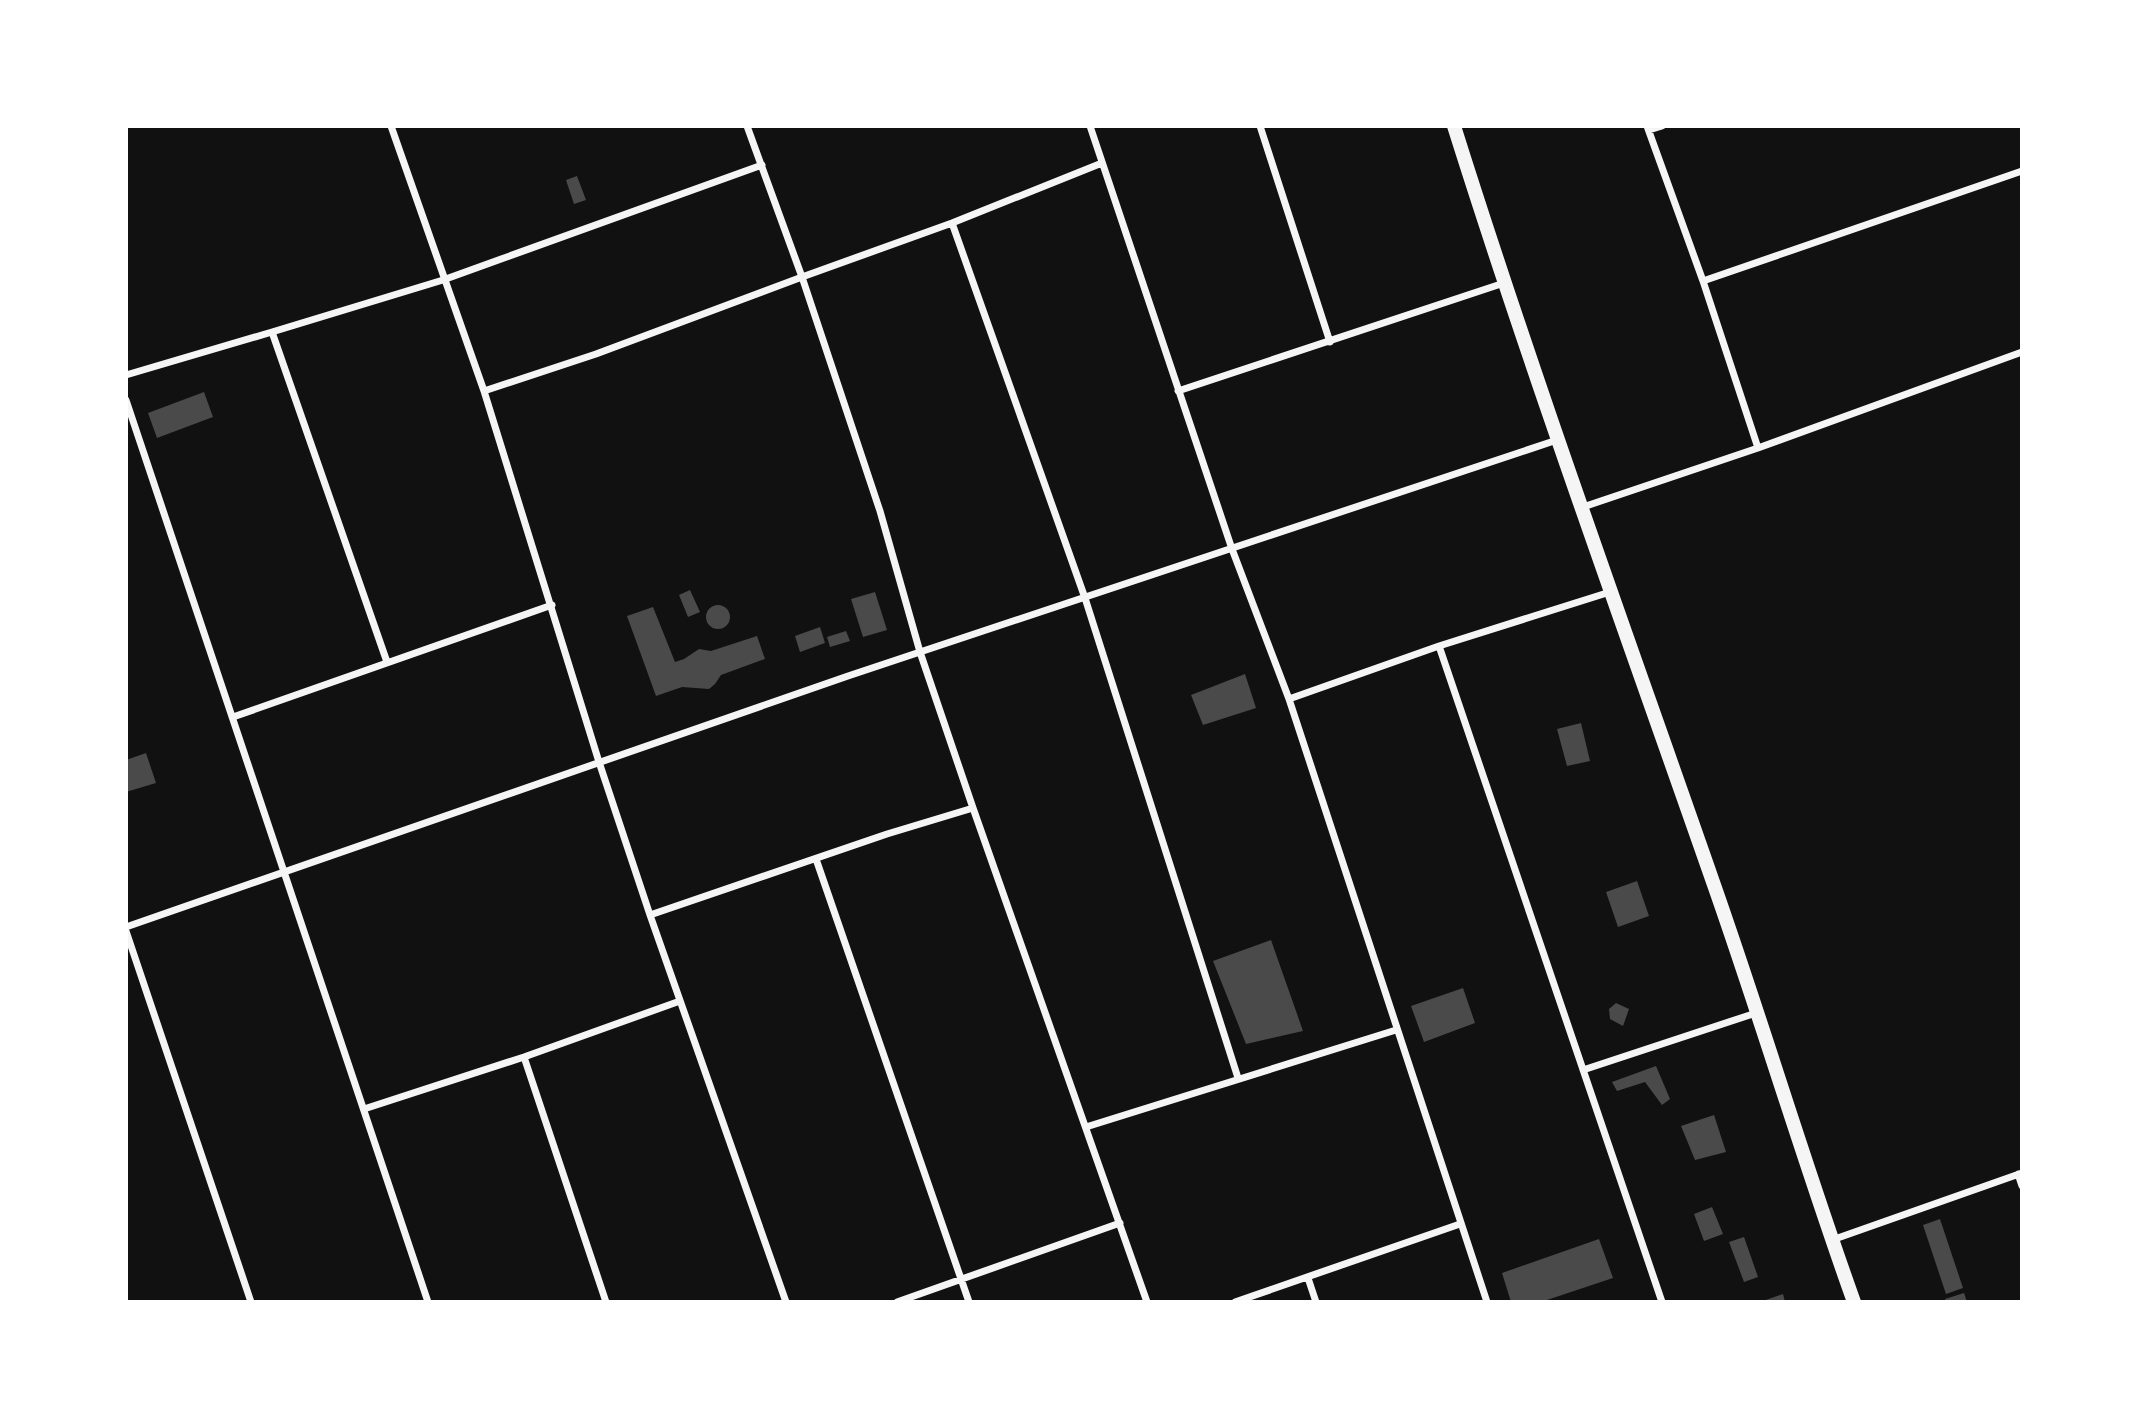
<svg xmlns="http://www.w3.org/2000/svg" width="2148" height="1428" viewBox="0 0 2148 1428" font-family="'PT Sans Narrow',sans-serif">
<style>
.building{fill:#4a4a4a}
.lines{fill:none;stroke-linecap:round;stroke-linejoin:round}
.minor{stroke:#f5f5f5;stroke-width:7}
.secondary{stroke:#f5f5f5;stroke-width:14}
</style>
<rect width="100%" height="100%" fill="#111"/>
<path class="building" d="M577 176 586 200 574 204 566 180Z
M204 392 213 417 157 438 148 413Z
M690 590 700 612 688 617 679 595Z
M875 592 887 630 863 637 851 599Z
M706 617a12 12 0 1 1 24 0a12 12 0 1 1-24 0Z
M653 607 675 662 684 659 699 649 711 651 757 636 765 659 721 675 715 684 709 689 682 687 656 696 627 616Z
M820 627 825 643 800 652 795 636Z
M846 631 850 641 830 647 827 637Z
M1245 674 1256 708 1203 725 1191 695Z
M1581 723 1590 761 1567 766 1557 729Z
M146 753 156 783 126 792V760Z
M1637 881 1649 916 1618 927 1606 892Z
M1271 940 1303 1031 1246 1044 1213 961Z
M1463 988 1475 1023 1424 1042 1411 1006Z
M1616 1003 1629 1009 1623 1026 1610 1019 1609 1009Z
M1656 1066 1670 1099 1662 1105 1645 1082 1617 1091 1612 1082Z
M1714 1115 1726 1152 1695 1160 1681 1126Z
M1712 1207 1723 1234 1704 1241 1694 1214Z
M1940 1219 1963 1288 1946 1294 1923 1225Z
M1744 1237 1758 1277 1744 1282 1729 1242Z
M1599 1239 1613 1278 1541 1302H1511L1502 1273Z
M1964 1293 1967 1302H1946L1945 1299Z
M1783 1294 1785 1302H1760Z"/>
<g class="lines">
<path class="minor" d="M391 126 484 391 599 762 650 915 786 1302
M747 126 802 277 880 511 920 652 973 808 1147 1302
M1090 126 1232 549 1289 699 1487 1302
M1260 126 1330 342
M1647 126 1703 281 1758 448
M1649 130 1662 126
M952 223 1085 598 1238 1078
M1703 281 2022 171
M126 375 272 332
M484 391 596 354 802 277 952 223 1102 163
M1178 391 1504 283
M126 400 428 1302
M1580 508 1758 448 2022 352
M1439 646 1662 1302
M387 662 272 332 443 280 762 165
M1289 699 1439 646 1610 592
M233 717 552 605
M816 859 969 1302
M650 915 887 834 973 808
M126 927 848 676 1557 440
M126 931 251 1302
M524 1057 606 1302
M1583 1070 1756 1013
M364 1109 524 1057 680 1001
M1086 1127 1396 1030
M2018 1174 2022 1186
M1832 1240 2022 1173
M1308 1278 1316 1302
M897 1302 1120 1223
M1235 1302 1460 1224"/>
<path class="secondary" d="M1454 126C1534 380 1625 630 1713 882 1762 1021 1804 1163 1854 1302"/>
</g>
<rect width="2148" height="1428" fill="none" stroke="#ffffff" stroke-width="256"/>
</svg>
